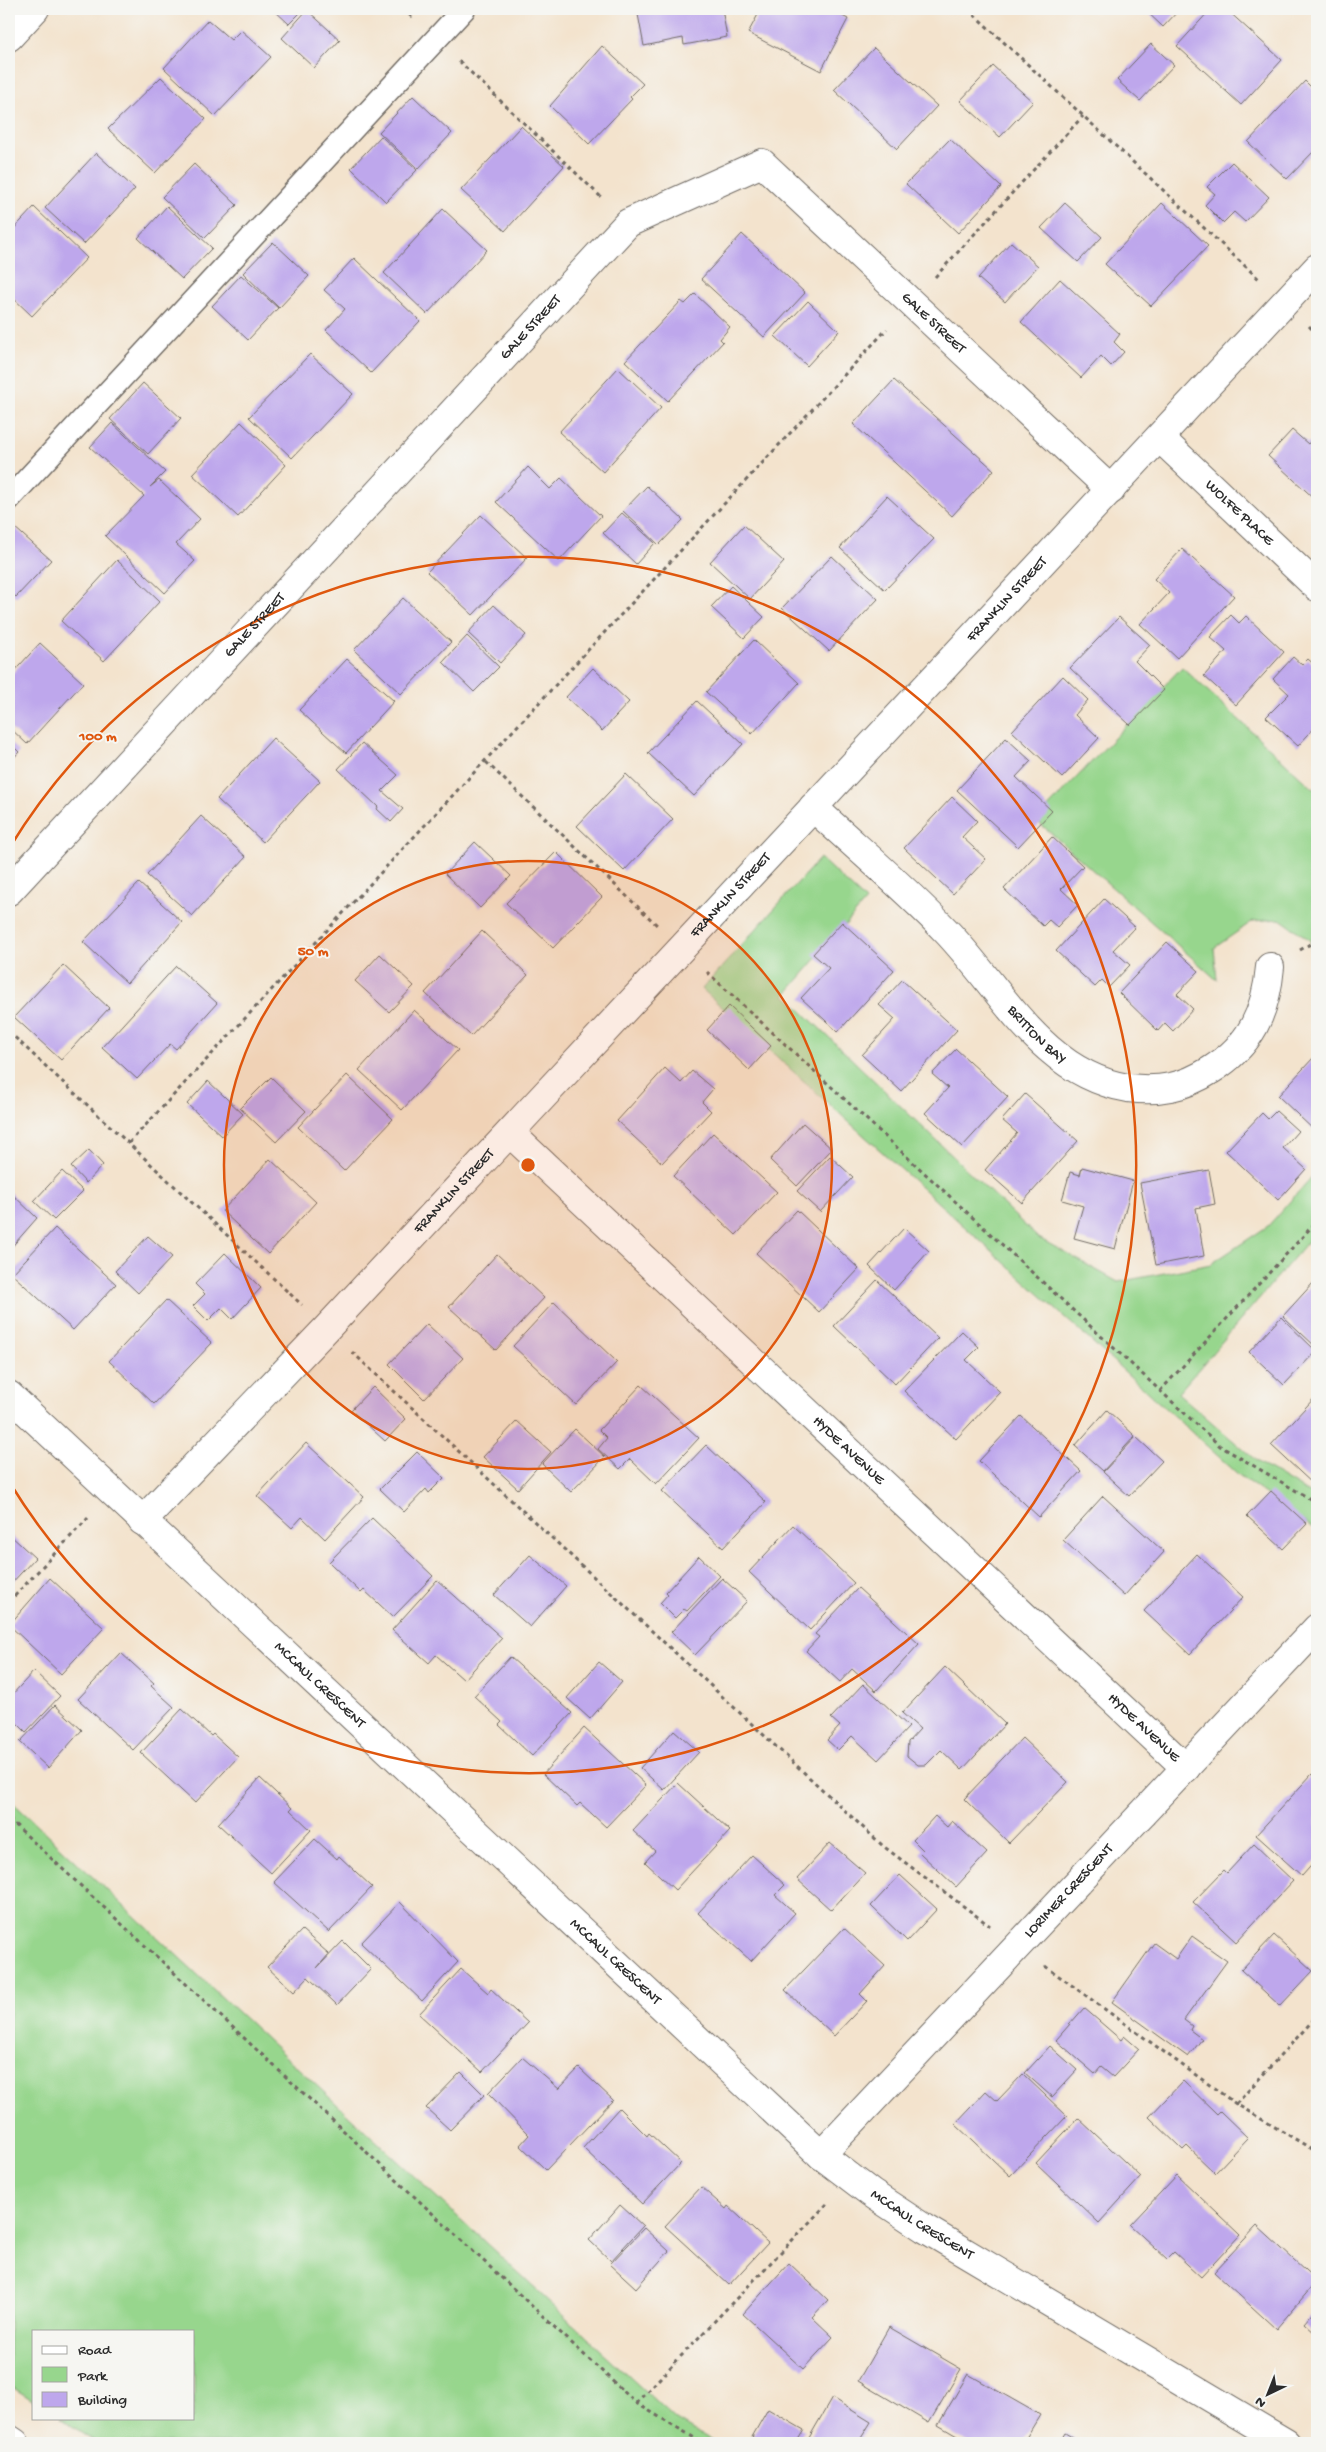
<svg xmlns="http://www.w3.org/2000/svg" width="1326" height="2452" viewBox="0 0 1326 2452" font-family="'Gochi Hand',sans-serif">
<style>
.green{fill:#97d68d;stroke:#61805c}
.building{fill:#bea7ec}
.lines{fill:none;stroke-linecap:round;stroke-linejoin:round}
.lane-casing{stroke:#716b64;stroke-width:25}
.street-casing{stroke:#716b64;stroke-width:30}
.secondary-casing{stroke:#716b64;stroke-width:30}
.highway-casing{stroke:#716b64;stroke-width:30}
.path{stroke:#716b64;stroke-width:3;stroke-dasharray:4 4;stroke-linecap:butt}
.lane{stroke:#fff;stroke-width:22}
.street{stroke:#fff;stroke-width:28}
.secondary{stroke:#fff;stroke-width:28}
.highway{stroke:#fff;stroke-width:28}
.ring{fill:none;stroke:#df570e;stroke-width:2.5}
.labels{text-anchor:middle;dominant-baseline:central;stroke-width:4;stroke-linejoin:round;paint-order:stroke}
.street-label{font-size:15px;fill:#2b2b2b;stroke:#f6f6f2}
.centre{fill:#df570e;stroke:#f6f6f2;stroke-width:2.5}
.ring-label{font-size:15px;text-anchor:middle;font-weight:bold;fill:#df570e;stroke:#f6f6f2;stroke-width:4;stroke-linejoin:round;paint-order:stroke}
</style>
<rect width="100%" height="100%" fill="#f6f6f2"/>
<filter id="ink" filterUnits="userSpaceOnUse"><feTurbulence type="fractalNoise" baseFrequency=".02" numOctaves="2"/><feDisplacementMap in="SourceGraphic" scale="10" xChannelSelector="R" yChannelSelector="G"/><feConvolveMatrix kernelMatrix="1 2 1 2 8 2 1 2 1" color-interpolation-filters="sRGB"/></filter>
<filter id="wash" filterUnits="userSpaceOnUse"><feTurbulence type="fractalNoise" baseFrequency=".0096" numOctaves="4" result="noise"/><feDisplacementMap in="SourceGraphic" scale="20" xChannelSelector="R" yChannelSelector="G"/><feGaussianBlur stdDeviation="1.12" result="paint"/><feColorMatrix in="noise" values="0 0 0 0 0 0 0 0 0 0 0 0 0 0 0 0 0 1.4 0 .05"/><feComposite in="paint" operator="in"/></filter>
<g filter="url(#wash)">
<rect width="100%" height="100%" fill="#f3e3cd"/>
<path class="green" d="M1182 667 1317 792V969L1313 965 1310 940 1280 919 1253 921 1214 948 1217 980 1036 820Z
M820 858 866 901 785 995 1037 1237 1118 1282 1211 1264 1268 1226 1317 1171V1231L1178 1393 1259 1463 1317 1498V1531L1240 1476 702 989Z
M9 1799 676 2420 715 2443H98L60 2418H194V2331H34V2401L9 2385Z"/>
<g id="blocks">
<path class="building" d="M273 9H304L289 24Z
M637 9H722L727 37 684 45 683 38 644 46Z
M761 9H829L848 19 821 71 748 33Z
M1144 9H1180L1163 27Z
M1211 9H1226L1282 60 1241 105 1177 46Z
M307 10 340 40 314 68 282 38Z
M208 20 231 40 241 30 271 57 215 116 164 68Z
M1151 44 1174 65 1140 101 1117 80Z
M602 46 643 84 630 97 632 99 589 144 550 106Z
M874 48 937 106 897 149 834 90Z
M993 66 1033 102 1000 137 960 101Z
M161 77 206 119 155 173 108 129Z
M1305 81 1317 93V153L1315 150 1287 179 1248 142Z
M413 96 452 133 418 169 379 132Z
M521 126 564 166 505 231 461 190Z
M381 136 417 170 386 202 351 168Z
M950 139 1001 187 958 233 906 184Z
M96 153 135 189 84 244 45 208Z
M1232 162 1269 197 1245 222 1234 212 1223 223 1205 205 1215 194 1207 187Z
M194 164 237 205 205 238 162 197Z
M1065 203 1102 237 1078 262 1041 228Z
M1162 203 1208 246 1151 306 1105 264Z
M167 206 212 248 182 279 138 238Z
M34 207 87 258 32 316 9 294V256L12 253 9 250V234Z
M443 209 487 250 427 314 384 273Z
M742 234 805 293 764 337 701 279Z
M273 242 309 276 279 308 243 273Z
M1011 242 1038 266 1005 302 978 278Z
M354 258 420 321 371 373 326 330 345 309 324 290Z
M241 275 278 308 248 340 212 306Z
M1060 279 1120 334 1114 342 1124 352 1111 366 1101 356 1081 378 1021 322Z
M695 294 730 327 720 339 723 342 668 401 625 361 681 301 685 304Z
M808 301 839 331 807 366 775 336Z
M310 354 353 394 292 458 249 417Z
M618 368 661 408 603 472 559 432Z
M894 380 994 470 952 516 853 424Z
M143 383 181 418 148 454 110 419Z
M241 422 286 465 238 517 192 474Z
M112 423 165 472 150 487 159 480 200 519 176 544 195 561 165 593 105 536 144 496 90 447Z
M1292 430 1308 444 1317 434V501L1268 456Z
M528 467 550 489 561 478 601 516 559 561 496 502Z
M647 486 683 520 659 545 623 511Z
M887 496 934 539 885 590 840 548Z
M622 513 655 543 636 564 603 533Z
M481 515 527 558 473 615 427 572Z
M744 525 784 562 750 599 710 562Z
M13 526 51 560 16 597 9 590V530Z
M1182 549 1234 596 1177 658 1140 624 1169 593 1154 579Z
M832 556 878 599 829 651 782 608Z
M117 560 160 601 104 661 61 621Z
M731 586 764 617 744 638 711 607Z
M403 598 451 642 401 694 354 650Z
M494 605 526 635 500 663 468 633Z
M1231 615 1239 623 1246 616 1284 652 1236 705 1204 676 1226 651 1210 637Z
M1119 617 1150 645 1135 661 1164 690 1130 725 1070 668Z
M467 636 499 667 474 692 443 662Z
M754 640 799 683 752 734 706 692Z
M40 643 83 683 27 744 9 727V677Z
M1293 657 1302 665 1308 659 1317 667V725L1298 746 1266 717 1289 694 1273 679Z
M347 659 394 701 346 753 299 710Z
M593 668 629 702 602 731 566 697Z
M1063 676 1088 700 1075 715 1099 738 1062 778 1012 731Z
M697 701 743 744 694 796 648 753Z
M273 738 320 781 263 842 217 799Z
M1006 738 1031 761 1016 777 1052 811 1018 847 957 790Z
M9 742 19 752 9 763Z
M362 743 398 775 382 791 403 809 391 822 377 809 378 807 338 769Z
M626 774 673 819 624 871 577 826Z
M952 797 977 821 962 837 986 859 953 894 904 848Z
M201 816 246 857 192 916 147 875Z
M1052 837 1083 866 1061 889 1078 905 1057 927 1049 920 1043 926 1004 889Z
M475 842 511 876 480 908 445 874Z
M556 852 602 897 553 948 506 903Z
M139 883 182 922 127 983 83 942Z
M1104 899 1135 927 1113 950 1130 965 1109 987 1102 980 1095 987 1056 951Z
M842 922 894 970 838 1032 801 998 829 968 813 954Z
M482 931 528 975 471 1036 425 993Z
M1167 942 1199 971 1177 994 1193 1009 1173 1031 1165 1023 1158 1031 1119 993Z
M380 954 414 986 389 1012 355 981Z
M63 965 109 1008 61 1060 14 1017Z
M176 966 217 1003 176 1049 170 1044 137 1079 102 1047Z
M902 980 957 1030 901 1091 862 1055 895 1019 879 1005Z
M729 1006 771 1046 749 1070 707 1030Z
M414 1010 458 1050 402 1110 359 1070Z
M956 1049 1008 1097 962 1147 925 1113 948 1088 932 1074Z
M1314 1057 1317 1060V1133L1278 1096Z
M665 1068 681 1083 692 1071 713 1089 702 1102 711 1111 662 1163 617 1121Z
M347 1075 393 1119 344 1171 298 1127Z
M271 1077 306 1111 276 1142 240 1108Z
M208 1081 243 1114 222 1136 187 1104Z
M1025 1094 1078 1141 1022 1203 985 1170 1017 1133 1002 1120Z
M1276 1111 1298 1131 1283 1148 1306 1169 1278 1200 1226 1151 1262 1113 1268 1119Z
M803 1123 832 1149 797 1186 770 1160Z
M713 1133 777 1192 736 1235 673 1176Z
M89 1150 103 1165 86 1183 71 1167Z
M830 1156 853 1177 820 1212 797 1191Z
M270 1159 316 1202 268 1254 222 1211Z
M1082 1167 1133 1181 1115 1249 1074 1238 1083 1206 1062 1200 1070 1172 1080 1175Z
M1209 1170 1215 1204 1196 1208 1204 1256 1156 1265 1140 1183Z
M62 1171 83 1191 54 1220 34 1201Z
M9 1191 37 1218 9 1250Z
M797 1210 859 1269 819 1312 756 1253Z
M55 1228 116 1284 73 1330 12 1274Z
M904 1228 929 1251 894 1290 869 1266Z
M148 1236 172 1257 138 1293 115 1271Z
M225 1253 261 1288 232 1319 221 1308 208 1321 193 1306 205 1294 195 1284Z
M497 1254 544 1298 496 1350 449 1307Z
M877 1280 938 1338 895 1384 834 1326Z
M1314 1282 1317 1285V1348L1283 1316Z
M166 1300 212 1343 154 1404 109 1361Z
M554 1302 617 1362 576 1405 513 1346Z
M1281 1317 1316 1351 1284 1385 1249 1352Z
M427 1324 463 1358 424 1399 389 1364Z
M962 1331 979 1347 966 1360 1000 1392 956 1439 904 1391Z
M641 1385 699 1438 656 1484 630 1459 620 1469 598 1449 607 1438 599 1430Z
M373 1387 406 1419 385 1441 351 1410Z
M1317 1395V1481L1314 1485 1271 1445Z
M1107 1410 1135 1436 1103 1471 1075 1446Z
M1021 1416 1081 1471 1039 1517 979 1461Z
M517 1421 551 1452 518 1489 483 1457Z
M575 1429 605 1457 571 1492 542 1464Z
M1136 1437 1162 1461 1129 1496 1103 1472Z
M306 1443 364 1497 325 1539 302 1517 292 1528 257 1496Z
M706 1445 766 1502 723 1548 662 1491Z
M417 1452 444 1478 429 1493 426 1489 404 1512 380 1489Z
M1271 1491 1307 1524 1283 1549 1247 1516Z
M1103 1496 1164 1552 1124 1596 1063 1540Z
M372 1518 433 1576 393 1617 364 1590 361 1593 329 1562Z
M793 1525 854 1583 810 1630 749 1572Z
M9 1534 35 1558 9 1586Z
M1197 1554 1243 1597 1190 1654 1144 1611Z
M530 1555 566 1586 530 1627 494 1595Z
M699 1556 720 1576 687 1611 684 1609 675 1618 660 1603 668 1594 666 1592Z
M50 1578 104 1628 61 1674 9 1625Z
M722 1578 747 1601 695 1655 671 1632Z
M437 1580 502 1638 464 1680 436 1655 429 1663 392 1630Z
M858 1588 919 1644 876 1691 852 1669 840 1682 806 1651 819 1637 815 1634Z
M121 1653 154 1683 151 1686 174 1707 133 1750 78 1699Z
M510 1657 572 1713 532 1756 499 1725 502 1722 474 1696Z
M599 1662 622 1682 590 1719 567 1698Z
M945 1667 1005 1724 962 1770 941 1750 926 1765H918L907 1756 908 1742 920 1729 902 1713Z
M34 1671 60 1696 26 1732 9 1715V1698Z
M863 1684 909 1727 878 1760 852 1736 838 1750 827 1740 840 1726 831 1718Z
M55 1705 82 1730 48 1768 20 1742Z
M182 1709 211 1736 213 1734 238 1757 195 1803 141 1753Z
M584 1728 646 1785 606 1827 580 1803 577 1806 543 1774Z
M674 1730 699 1752 664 1790 640 1768Z
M1022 1738 1068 1782 1009 1843 964 1799Z
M1312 1774 1317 1778V1859L1302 1876 1256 1835Z
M260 1778 292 1808 290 1810 311 1830 271 1873 218 1824Z
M678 1783 730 1831 675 1890 645 1862 655 1851 633 1831Z
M935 1816 947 1827 952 1821 987 1853 956 1887 920 1853 923 1850 913 1840Z
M315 1839 337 1859 339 1856 372 1887 329 1932 274 1882Z
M830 1843 865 1873 831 1910 797 1879Z
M1254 1844 1293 1881 1236 1942 1193 1902 1224 1870 1227 1873Z
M752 1855 785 1885 775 1895 795 1913 751 1961 698 1913Z
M900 1875 937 1909 907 1941 871 1906Z
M400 1902 458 1962 422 2001 361 1943Z
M844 1928 885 1966 860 1994 867 2001 834 2036 785 1990Z
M302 1930 329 1954 317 1968 343 1941 371 1969 337 2005 308 1977 294 1992 267 1967Z
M1274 1935 1313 1971 1280 2006 1241 1970Z
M1192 1936 1227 1961 1184 2020 1192 2026 1190 2030 1202 2039 1188 2057 1112 2002 1154 1943 1176 1959Z
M461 1969 488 1993 491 1989 528 2023 482 2072 419 2014Z
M1084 2008 1121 2040 1124 2036 1139 2049 1113 2077 1101 2067 1095 2074 1056 2040Z
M1050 2046 1077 2070 1052 2097 1025 2073Z
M522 2057 559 2089 579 2068 613 2100 546 2170 520 2145 529 2135 488 2093Z
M461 2072 484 2095 450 2130 426 2108Z
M1023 2074 1067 2116 1010 2176 955 2124 986 2091 997 2101Z
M1183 2081 1217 2114 1220 2111 1248 2138 1215 2173 1187 2146 1183 2150 1149 2117Z
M619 2108 647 2136 649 2133 681 2163 642 2204 583 2148Z
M1078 2118 1141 2177 1099 2223 1036 2163Z
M1177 2175 1240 2235 1201 2277 1174 2252 1167 2259 1130 2225Z
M701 2187 726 2209 728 2206 768 2243 729 2285 665 2226Z
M620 2205 643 2226 611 2261 589 2240Z
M1257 2226 1317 2281 1276 2329 1214 2272Z
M644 2228 669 2251 636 2288 610 2264Z
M789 2263 828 2300 812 2317 833 2337 803 2369 743 2314Z
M1317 2308V2335L1304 2323Z
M889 2327 961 2369 929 2423 858 2381Z
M968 2374 1040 2415 1023 2443H969L938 2425Z
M832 2398 871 2422 858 2443H806Z
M768 2409 804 2430 796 2443H763L752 2437Z
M1065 2433 1082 2443H1059Z"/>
</g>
</g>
<g filter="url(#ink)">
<use href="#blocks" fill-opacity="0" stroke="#716b64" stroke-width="1"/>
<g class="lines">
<g class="lane-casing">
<path id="lane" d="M9 499 464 9"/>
</g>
<g class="street-casing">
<g id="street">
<path id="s1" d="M1160 438 1317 587"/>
<path id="s2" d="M813 807C857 848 904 887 946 931 1001 988 1042 1074 1128 1088 1160 1092 1184 1087 1211 1070 1251 1045 1266 1012 1270 967"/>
<path id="s3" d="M9 891 628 223 762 163 1111 490"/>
<path id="s4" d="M510 1133 1186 1768"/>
<path id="s5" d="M9 1395 821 2155 871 2193 924 2228 1286 2443"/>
<path id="s6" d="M142 1521 327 1328 1317 268"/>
<path id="s7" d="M821 2155 1317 1628"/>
</g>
</g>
<g class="secondary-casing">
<path id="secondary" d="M9 37 35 9"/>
</g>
<g class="highway-casing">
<path id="highway" d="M9 2439 15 2443"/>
</g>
<path class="path" d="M403 9 412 17
M968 9 1259 279
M459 61 602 198
M935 277 1083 116
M1309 326 1317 334
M486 762 657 925
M1300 950 1317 940
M707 972 1220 1446 1317 1503
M9 1032 302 1305
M129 1143 887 329
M352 1352 883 1846 990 1926
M1160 1391 1317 1221
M9 1602 88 1518
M9 1819 636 2403 703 2443
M1045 1966 1236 2104 1317 2152
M1236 2104 1317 2016
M636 2403 827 2204"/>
<use href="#lane" class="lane"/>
<use href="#street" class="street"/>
<use href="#secondary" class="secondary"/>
<use href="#highway" class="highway"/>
</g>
</g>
<circle cx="528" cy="1165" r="304" fill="#df570e" fill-opacity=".12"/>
<g class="ring">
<circle cx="528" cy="1165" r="304"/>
<path d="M10 847A608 608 0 1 1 10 1483"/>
</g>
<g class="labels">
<g class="street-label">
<text stroke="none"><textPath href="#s3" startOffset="1292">GALE STREET</textPath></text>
<text stroke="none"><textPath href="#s3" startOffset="768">GALE STREET</textPath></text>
<text stroke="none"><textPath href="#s1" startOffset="109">WOLFE PLACE</textPath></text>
<text stroke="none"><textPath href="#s6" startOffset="1264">FRANKLIN STREET</textPath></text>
<text stroke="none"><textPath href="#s3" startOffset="362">GALE STREET</textPath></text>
<text stroke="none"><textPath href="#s6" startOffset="859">FRANKLIN STREET</textPath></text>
<text stroke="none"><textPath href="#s2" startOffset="320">BRITTON BAY</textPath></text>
<text stroke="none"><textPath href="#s6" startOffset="454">FRANKLIN STREET</textPath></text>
<text stroke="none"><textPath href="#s4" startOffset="464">HYDE AVENUE</textPath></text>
<text stroke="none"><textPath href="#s5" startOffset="425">MCCAUL CRESCENT</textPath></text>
<text stroke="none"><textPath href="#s4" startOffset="869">HYDE AVENUE</textPath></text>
<text stroke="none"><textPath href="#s7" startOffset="362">LORIMER CRESCENT</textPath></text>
<text stroke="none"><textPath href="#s5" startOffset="830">MCCAUL CRESCENT</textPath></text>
<text stroke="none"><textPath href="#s5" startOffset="1235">MCCAUL CRESCENT</textPath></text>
</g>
</g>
<circle cx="528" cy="1165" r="8" class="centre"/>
<g class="ring-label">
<text x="98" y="740">100 m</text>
<text x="313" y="955">50 m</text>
</g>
<rect width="1326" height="2452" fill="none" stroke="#f6f6f2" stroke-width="30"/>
<rect x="32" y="2330" width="162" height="90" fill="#f6f6f2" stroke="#a5a5a2"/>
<rect x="42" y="2346" width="25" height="8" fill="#ffffff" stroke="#a5a5a2"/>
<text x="78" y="2354" font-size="15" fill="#2b2b2b">Road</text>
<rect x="42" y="2367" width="25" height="15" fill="#97d68d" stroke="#a5a5a2"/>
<text x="78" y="2380" font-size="15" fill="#2b2b2b">Park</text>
<rect x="42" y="2392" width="25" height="15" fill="#bea7ec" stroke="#a5a5a2"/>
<text x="78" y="2404" font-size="15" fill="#2b2b2b">Building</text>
<g transform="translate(1268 2394) rotate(223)" stroke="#f6f6f2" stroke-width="4" paint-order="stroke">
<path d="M0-4L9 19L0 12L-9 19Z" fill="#2b2b2b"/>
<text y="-8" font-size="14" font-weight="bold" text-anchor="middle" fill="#2b2b2b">N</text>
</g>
</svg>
